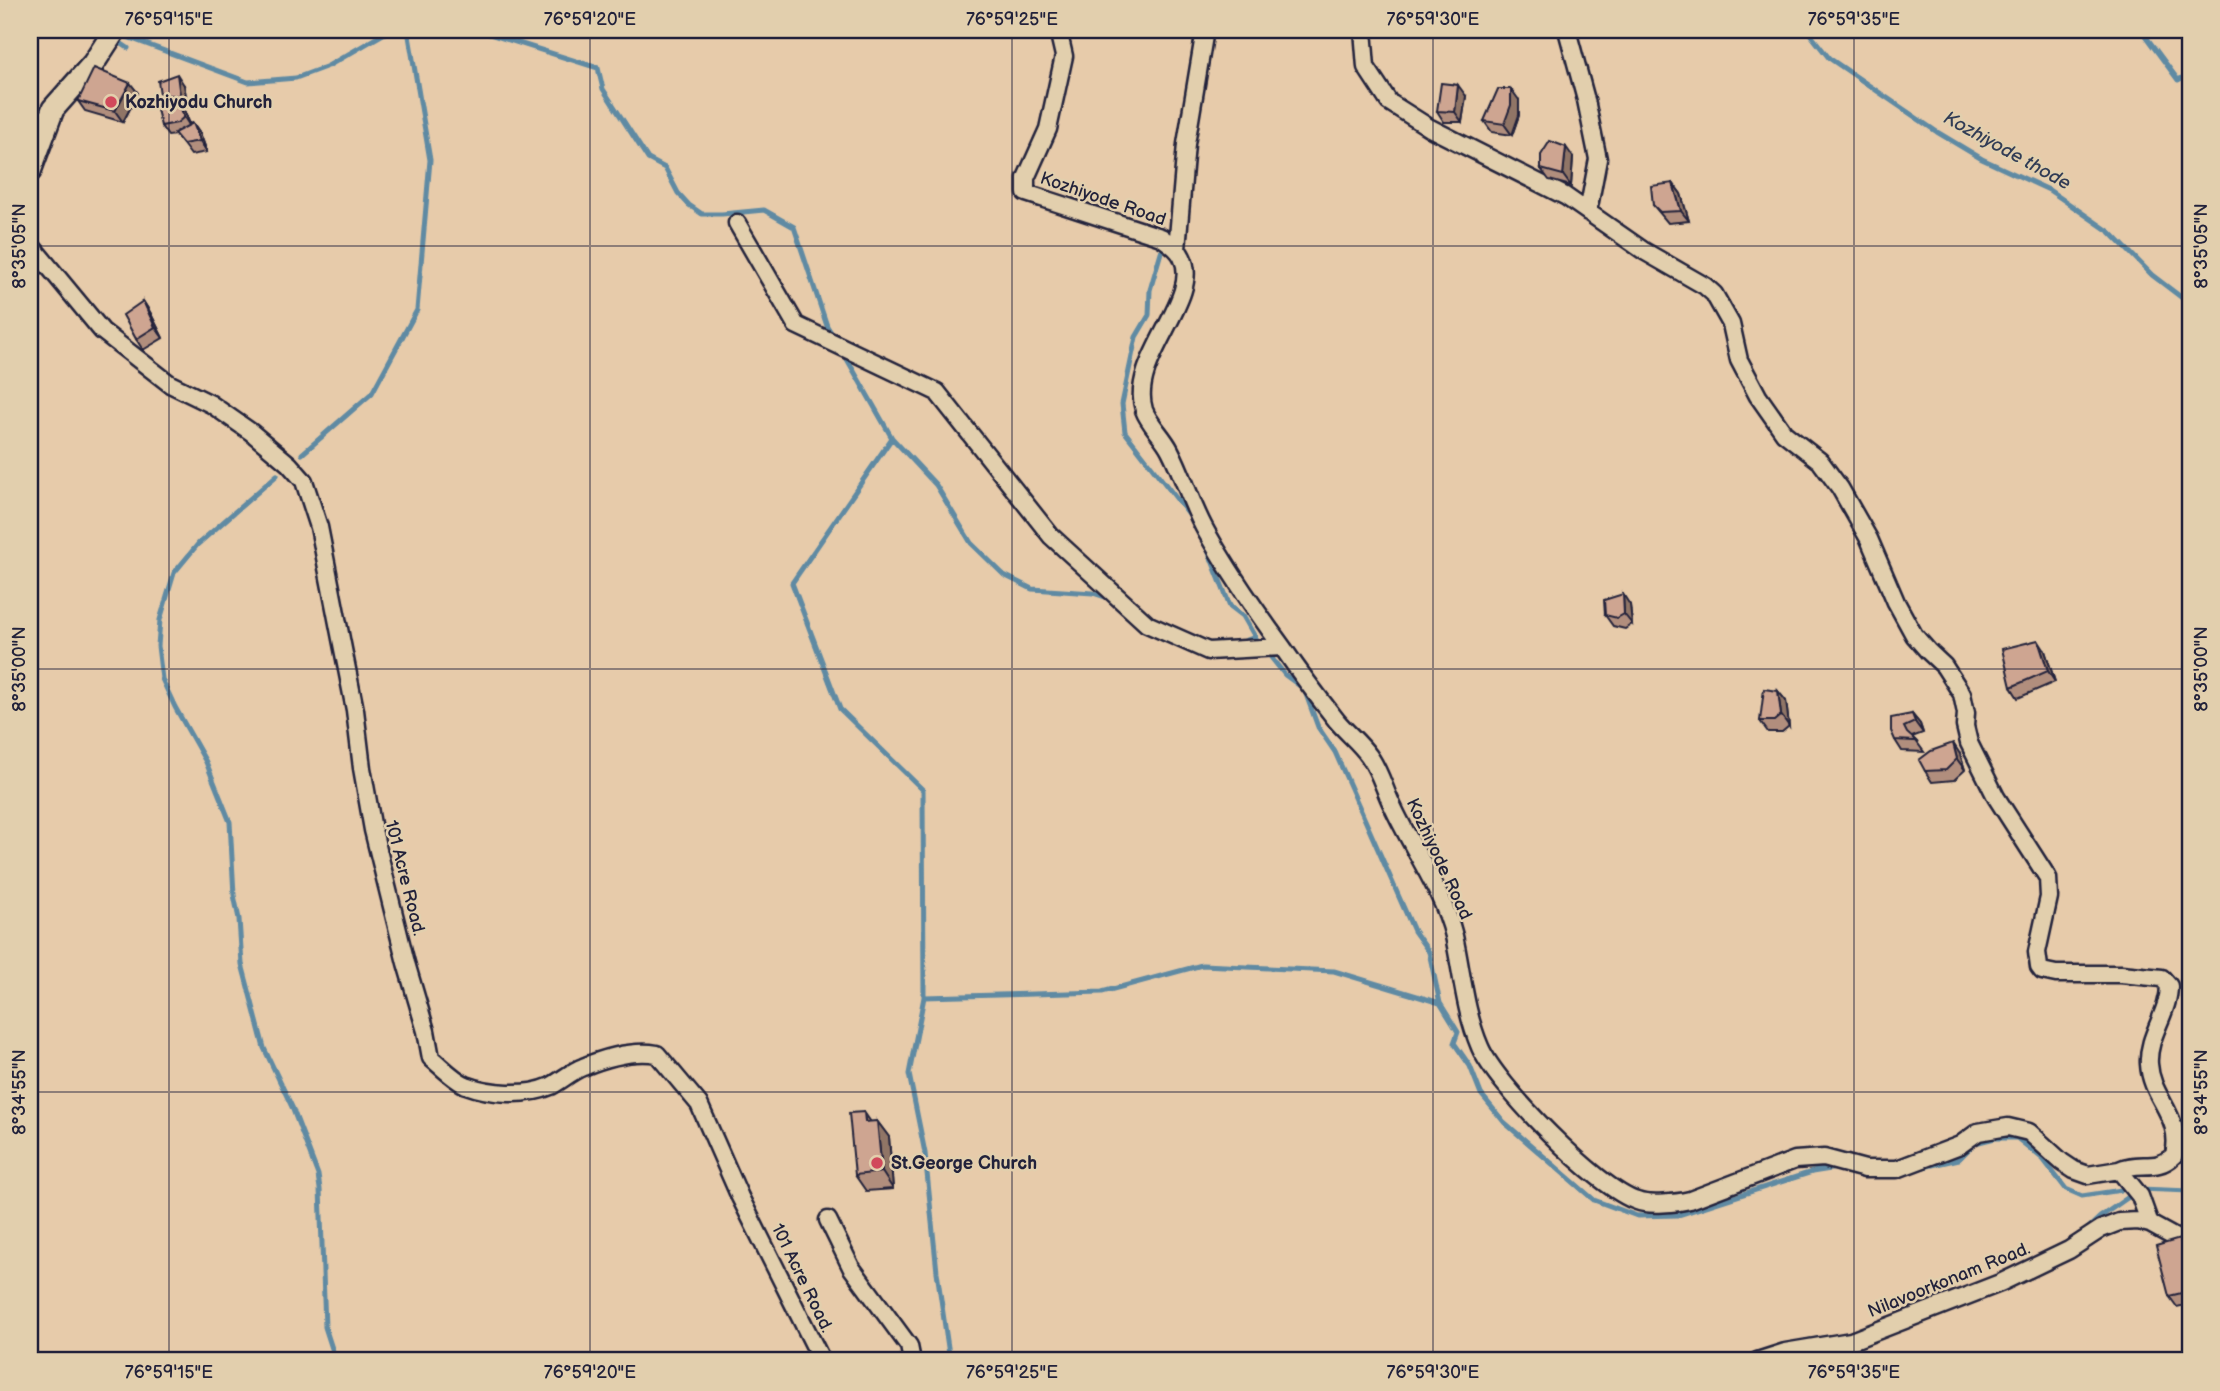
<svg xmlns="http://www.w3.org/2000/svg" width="2220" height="1391" viewBox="0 0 2220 1391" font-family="'Balsamiq Sans',sans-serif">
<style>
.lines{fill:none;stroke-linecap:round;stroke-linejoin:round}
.stream{stroke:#5f8aa3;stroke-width:5}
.street-casing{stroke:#22223b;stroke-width:21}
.secondary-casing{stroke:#22223b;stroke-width:26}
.street{stroke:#e2cfad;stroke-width:16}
.secondary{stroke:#e2cfad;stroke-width:21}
.wall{fill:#b18e7d;stroke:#22223b;stroke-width:2}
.shaded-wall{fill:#907466;stroke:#22223b;stroke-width:2}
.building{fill:#cea591;stroke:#22223b;stroke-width:2}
.ticks{fill:none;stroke:#22223b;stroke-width:2;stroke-opacity:0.45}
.poi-dot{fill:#d1495b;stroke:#e2cfad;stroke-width:2.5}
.labels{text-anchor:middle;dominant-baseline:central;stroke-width:5;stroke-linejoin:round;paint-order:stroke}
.poi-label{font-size:18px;font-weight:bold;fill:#22223b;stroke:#e2cfad;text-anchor:start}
.street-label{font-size:18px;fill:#22223b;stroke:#e2cfad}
.water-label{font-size:19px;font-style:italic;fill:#313c55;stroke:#e2cfad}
.neatline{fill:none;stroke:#22223b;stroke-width:2.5}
.ticks-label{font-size:18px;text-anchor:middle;fill:#22223b}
</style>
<rect width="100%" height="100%" fill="#e7cbaa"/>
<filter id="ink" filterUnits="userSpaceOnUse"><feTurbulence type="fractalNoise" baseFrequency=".0143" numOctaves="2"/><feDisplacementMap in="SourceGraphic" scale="14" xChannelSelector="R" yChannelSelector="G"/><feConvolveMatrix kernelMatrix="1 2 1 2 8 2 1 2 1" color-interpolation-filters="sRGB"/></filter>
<g filter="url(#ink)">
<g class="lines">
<path class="stream" d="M477 30 598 68 603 89 648 159 665 168 678 193 689 205 702 214H722L764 210 794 227 827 326 834 337
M1807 30 1829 58 1937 132 1982 159 2049 190 2110 232 2152 275 2190 304
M2141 30 2178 80 2190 74
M119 34 248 82 296 78 328 66 390 30
M116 40 128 48
M1161 252 1150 290 1149 315 1136 337 1122 404 1125 432 1193 520
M843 352 892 438 936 485 971 543 1004 575 1032 589 1093 593 1111 599
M892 438 792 583 840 709 923 790 924 997 1102 992 1202 965 1334 971 1440 1003
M302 454 372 393 417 310 430 160 408 30
M277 475 198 544 174 573 160 620 158 646 162 679 175 707 206 762 230 822 234 895 239 919 242 964 264 1048 292 1107 318 1175 320 1189 325 1327 336 1361
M1204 540 1230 606 1243 616 1255 637
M1239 643 1255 637 1285 675 1304 689 1318 727 1335 752 1414 931 1429 952 1440 1003 1458 1032 1454 1043 1470 1066 1481 1094 1504 1122 1594 1200 1637 1216 1678 1215 1812 1172 1837 1168
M924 997 909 1074 925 1153 937 1272 950 1361
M1919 1168 1959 1159 1975 1143 1995 1138H2017L2043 1159 2066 1189 2082 1196 2128 1189
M2083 1233 2100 1217 2140 1189 2190 1191
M1805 1341 1829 1337"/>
<g class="street-casing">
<path id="street" d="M1058 30 1064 56 1048 129 1026 178V193L1161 237C1169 243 1178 248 1182 257 1203 298 1128 360 1144 410 1149 424 1163 436 1170 450 1184 477 1192 507 1207 533 1229 572 1256 611 1283 648 1300 673 1318 697 1337 721 1347 733 1360 743 1369 756 1380 771 1384 789 1392 805 1411 847 1443 891 1454 936 1462 973 1465 1012 1480 1047 1496 1085 1598 1189 1637 1201 1649 1206 1677 1203 1690 1200L1795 1160 1824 1158 1865 1169H1897L1960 1145 1978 1132 2008 1127 2029 1132 2062 1162 2074 1170 2088 1175 2119 1170 2140 1196 2150 1224 2181 1241 2190 1250
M1363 30 1366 67 1389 102 1430 128 1565 196 1644 251 1705 286 1714 294 1731 324 1739 360 1758 396 1784 433 1820 461 1840 488 1869 539 1896 602 1914 635 1928 651 1944 666 1962 694 1966 713 1965 726 1969 743 1996 797 2048 878 2049 897 2037 952 2039 967 2042 971 2056 974H2121L2162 978 2169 986C2169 1013 2147 1036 2149 1064 2151 1099 2183 1116 2174 1155 2156 1173 2140 1160 2119 1170
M1567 30 1586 100 1598 159 1588 212
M737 223 796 325 937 392 1051 536 1147 624 1208 651 1282 647
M30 244 102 331 170 384 211 404 251 432 289 464 304 481 319 527 355 710 362 768 373 830 406 963 426 1031 431 1058C441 1066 454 1080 466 1085 490 1094 526 1097 551 1086 562 1080 572 1071 583 1067 605 1058 634 1050 657 1054L699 1104 740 1197 822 1361
M1177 249 1186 144 1205 30
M828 1220 851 1267 909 1346 912 1361
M1757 1361 1785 1352 1851 1341 2000 1283 2069 1250 2101 1229 2119 1222 2138 1221 2150 1224"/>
</g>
<g class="secondary-casing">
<path id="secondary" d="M30 171 53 109 93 64 115 30"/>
</g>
<use href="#street" class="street"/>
<use href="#secondary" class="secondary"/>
</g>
<path class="wall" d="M130 83 138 93 123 122 85 111 78 101Z
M184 85 188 107H182L185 112 190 124 193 123 200 133 207 152 191 155 176 135 168 136 161 126 168 105 160 94Z
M1466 96 1462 122H1444L1437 111Z
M1519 100V115L1512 135 1492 132 1484 121Z
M1573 157 1571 186 1549 180 1541 169Z
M1673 183 1681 194 1689 221 1668 223 1653 205Z
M143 301 150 312 163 338 143 350 136 339Z
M1630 605 1632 624 1625 629 1613 626 1605 615Z
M2045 651 2055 682 2018 698 2011 687Z
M1778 691 1786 701 1789 726 1782 732H1768L1760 721Z
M1912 714 1920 724 1923 733 1912 737 1916 741 1924 752 1902 751 1895 740Z
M1960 754 1965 770 1954 780 1932 782 1925 771Z
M877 1121 889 1137 893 1189 866 1191 855 1175 871 1122Z
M2180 1239 2187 1250 2190 1261V1304L2177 1307 2169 1296Z"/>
<path class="shaded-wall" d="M177 74 184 85 188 107 180 96Z
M130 83 138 93 123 122 115 111Z
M1458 85 1466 96 1462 122 1455 112Z
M1511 89 1519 100V115L1512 135 1504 124Z
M178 101 185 112 191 128 184 117Z
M193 123 200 133 207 152 200 141Z
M1566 147 1573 157 1571 186 1563 175Z
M1673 183 1681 194 1689 221 1681 211Z
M143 301 150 312 163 338 155 327Z
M1623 594 1630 605 1632 624 1624 614Z
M2038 640 2045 651 2055 682 2048 671Z
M1778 691 1786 701 1789 726 1781 715Z
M1912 714 1920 724 1923 733 1915 722Z
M1953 743 1960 754 1965 770 1957 759Z
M864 1112 875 1128 865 1122Z
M877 1121 889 1137 893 1189 882 1172Z
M2180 1239 2187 1250 2190 1261V1278Z"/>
<path class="building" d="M94 68 130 83 115 111 78 101Z
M177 74 180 96 160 94 158 81Z
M1441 83 1458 85 1455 112 1437 111Z
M1498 89H1511V105L1504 124 1484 121Z
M178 101 184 117 177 123 161 126 157 109Z
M193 123 200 141 183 144 174 133Z
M1550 141 1566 147 1563 175 1541 169V155Z
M1673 183 1681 211 1660 212 1653 205 1651 186Z
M143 301 155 327 136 339 123 315Z
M1623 594 1624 614 1617 618 1605 615 1604 600Z
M2038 640 2048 671 2011 687 2002 649Z
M1764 689 1778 691 1781 715 1774 721H1760Z
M1912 714 1915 722 1904 727 1907 733 1916 741 1895 740 1891 731V718Z
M1953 743 1957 759 1946 770 1925 771 1919 760 1931 751Z
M864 1112 865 1122 877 1121 882 1172 855 1175 849 1113Z
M2180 1239 2190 1278V1291L2169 1296 2156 1246Z"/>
</g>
<path class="ticks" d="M169 30V1361M590 30V1361M1012 30V1361M1433 30V1361M1854 30V1361M30 246H2190M30 669H2190M30 1092H2190"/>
<g class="poi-dot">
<circle cx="111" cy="102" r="7"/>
<circle cx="877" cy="1163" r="7"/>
</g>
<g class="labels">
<g class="poi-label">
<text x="125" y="102">Kozhiyodu Church</text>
<text x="891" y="1163">St.George Church</text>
</g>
<g class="street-label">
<text transform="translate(1103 199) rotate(19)">Kozhiyode Road</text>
<text transform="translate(1439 859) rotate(65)">Kozhiyode Road</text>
<text transform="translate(405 878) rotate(76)">101 Acre Road.</text>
<text transform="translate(802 1278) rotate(64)">101 Acre Road.</text>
<text transform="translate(1949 1280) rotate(-22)">Nilavoorkonam Road.</text>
</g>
<g class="water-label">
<text transform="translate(2007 151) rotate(29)">Kozhiyode thode</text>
</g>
</g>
<rect width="2220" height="1391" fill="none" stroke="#e2cfad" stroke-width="77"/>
<rect x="38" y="38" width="2144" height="1314" class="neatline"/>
<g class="ticks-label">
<text x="169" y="25">76°59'15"E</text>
<text x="590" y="25">76°59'20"E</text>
<text x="1012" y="25">76°59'25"E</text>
<text x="1433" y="25">76°59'30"E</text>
<text x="1854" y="25">76°59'35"E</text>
<text transform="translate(19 246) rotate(-90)" y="6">8°35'05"N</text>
<text transform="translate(2201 246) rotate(-90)" y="6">8°35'05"N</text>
<text transform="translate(19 669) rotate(-90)" y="6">8°35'00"N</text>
<text transform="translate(2201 669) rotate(-90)" y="6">8°35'00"N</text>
<text transform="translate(19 1092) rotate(-90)" y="6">8°34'55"N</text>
<text transform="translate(2201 1092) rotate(-90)" y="6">8°34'55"N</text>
<text x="169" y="1378">76°59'15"E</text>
<text x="590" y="1378">76°59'20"E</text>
<text x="1012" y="1378">76°59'25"E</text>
<text x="1433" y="1378">76°59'30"E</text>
<text x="1854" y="1378">76°59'35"E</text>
</g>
</svg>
